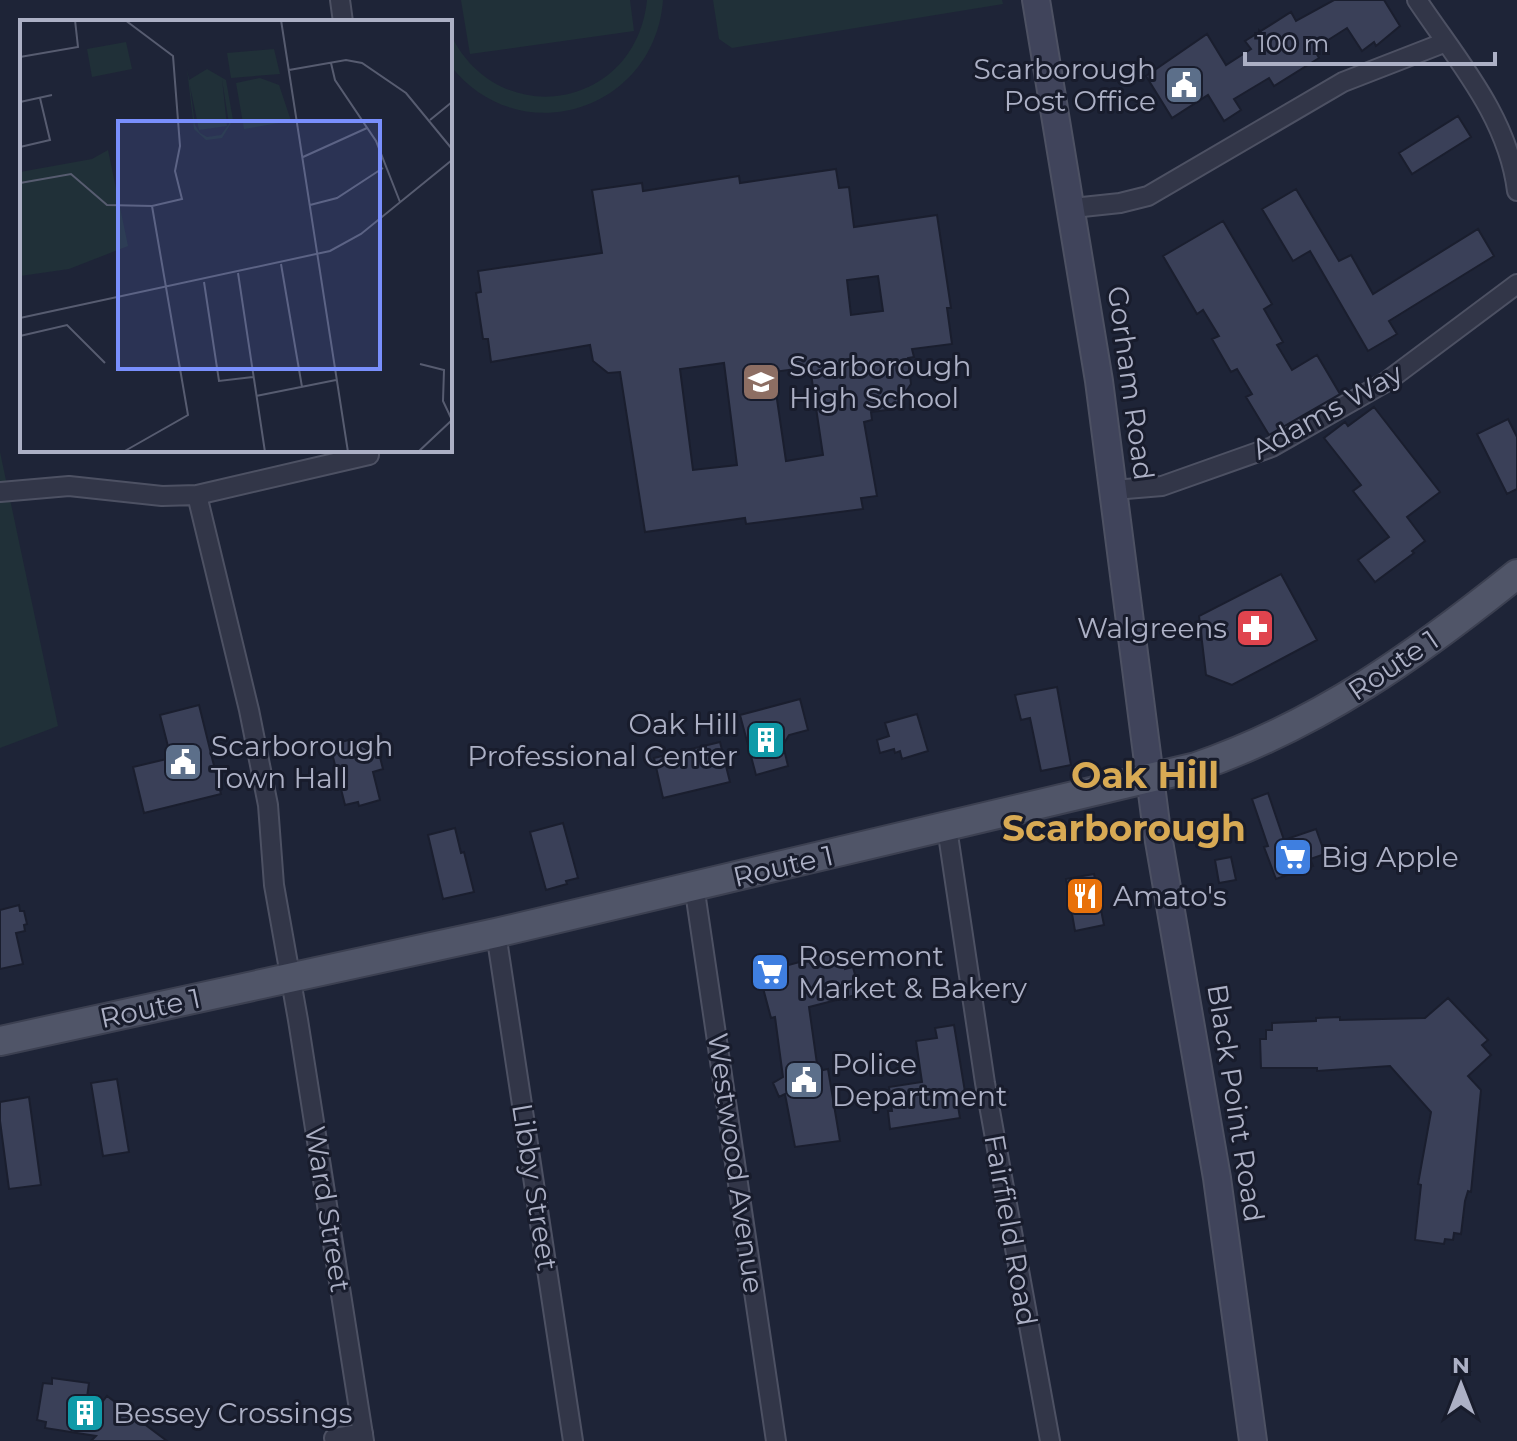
<svg xmlns="http://www.w3.org/2000/svg" width="1517" height="1441" viewBox="0 0 1517 1441" font-family="Montserrat,sans-serif">
<style>
.green{fill:#203038}
.building{fill:#3a4058;stroke:#1a1e2e;stroke-width:2;fill-rule:evenodd}
.lines{fill:none;stroke-linecap:round;stroke-linejoin:round}
.minor-casing{stroke:#4d5163;stroke-width:22}
.secondary-casing{stroke:#4d5163;stroke-width:30}
.primary-casing{stroke:#3c4051;stroke-width:32}
.minor{stroke:#323648;stroke-width:18}
.secondary{stroke:#40445b;stroke-width:26}
.primary{stroke:#505568;stroke-width:28}
.labels{text-anchor:middle;dominant-baseline:central;stroke-width:6;stroke-linejoin:round;paint-order:stroke}
.poi-label{font-size:28px;fill:#acb0c5;stroke:#181c2c;text-anchor:start}
.street-label{font-size:28px;fill:#acb0c5;stroke:#181c2c}
.district-label{font-size:36px;font-weight:bold;fill:#d8aa54;stroke:#181c2c}
.inset-road{fill:none;stroke:#575c70;stroke-width:2}
.view{fill:#798ffd;fill-opacity:0.15;stroke:#798ffd;stroke-width:4}
.inset-edge{fill:none;stroke:#acb0c5;stroke-width:4}
</style>
<rect width="100%" height="100%" fill="#1e2437"/>
<path class="green" d="M461 0H630L634 31 470 54Z
M647 0H663C655 111 519 154 450 65V33C497 133 636 110 647 0Z
M713 0H1002L1003 4 732 48 719 39Z
M0 452 58 726 0 748Z"/>
<path class="building" d="M1334 0H1384L1400 26 1376 46 1374 42 1362 51 1347 28 1314 49 1319 58 1274 86 1269 78 1234 99 1241 110 1224 121 1208 95 1172 118 1146 76 1207 34 1226 65 1251 49 1245 41 1291 12 1296 21Z
M1458 116 1471 137 1412 174 1399 153Z
M836 169 839 188 849 187 854 227 937 215 951 308H947L952 344 912 349 914 357 908 358 911 384 894 409 871 412 872 420 864 422 877 496 861 498 863 509 746 524 745 518 645 532 620 372 608 373 593 361 590 345 491 362 488 339H483L476 293 481 292 478 271 602 253 592 190 642 183 643 191 739 176 740 183ZM878 276 883 311 851 315 847 280ZM724 363 737 465 693 470 680 369ZM810 367 823 455 786 461 773 372Z
M1296 189 1339 261 1351 255 1373 294 1478 229 1494 256 1389 321 1397 334 1368 351 1310 251 1293 261 1262 209Z
M1223 221 1272 304 1264 309 1283 342 1277 345 1292 370 1317 355 1340 394 1269 435 1246 397 1252 394 1237 369 1231 372 1212 339 1219 336 1203 310 1197 314 1163 256Z
M1374 407 1440 492 1407 517 1425 541 1412 551 1414 553 1375 582 1358 560 1389 537 1353 491 1361 485 1324 438 1345 422 1348 426Z
M1508 419 1517 437V489L1507 494 1477 434Z
M1281 574 1317 640 1232 685 1206 675 1199 616Z
M1057 687 1071 765 1041 771 1030 718 1021 720 1015 695Z
M800 699 808 730 789 735 783 745 788 766 756 775 740 715Z
M199 705 221 794 144 813 133 767 171 758 160 715Z
M917 714 928 751 902 759 900 751 895 753 894 749 880 753 877 740 889 736 885 723Z
M352 739 370 751 378 749 383 769 373 772 380 800 359 806 358 802 345 805 330 745Z
M720 742 730 782 663 798 654 758Z
M1268 793 1284 840 1316 829 1325 854 1310 859 1313 866 1276 879 1264 847 1268 846 1252 799Z
M563 823 578 878 566 881 567 884 546 890 530 832Z
M455 828 461 853 464 852 474 892 443 899 428 835Z
M1231 857 1236 880 1219 883 1215 860Z
M1094 874 1104 925 1075 931 1066 879Z
M19 905 20 911H24L27 924 24 925 25 931 16 933 23 964 0 969V910Z
M840 951 845 969 853 967 860 994 809 1007 818 1071 828 1069 840 1141 795 1147 785 1094 779 1097 773 1083 783 1077 775 1017 771 1018 759 973Z
M1448 998 1488 1040 1482 1045 1491 1055 1468 1076 1481 1090 1471 1192 1468 1191 1465 1201 1461 1234 1454 1233 1453 1240 1445 1239 1444 1244 1415 1240 1421 1185 1418 1184 1431 1112 1390 1066 1317 1071V1068H1261L1260 1039H1266V1030H1272V1023L1316 1021V1018L1340 1017V1020L1425 1018Z
M954 1025 966 1098 957 1100 960 1118 890 1129 888 1111H892L889 1087 922 1082 916 1041 937 1038 935 1028Z
M117 1079 129 1152 103 1156 91 1083Z
M29 1097 41 1185 9 1189 0 1121V1102Z
M52 1378 89 1383 83 1426 107 1396 167 1441H91L96 1436 45 1428 46 1422 37 1420 43 1383 52 1384Z"/>
<g class="lines">
<g class="minor-casing">
<path id="minor" d="M340 0 343 22
M1417 0C1457 60 1508 117 1517 191
M1073 208 1120 203 1148 196 1343 82 1446 42
M1114 490 1162 486 1272 447 1386 382 1517 284
M0 492 69 486 162 496 197 495
M947 828 985 1083 1050 1441
M694 885 776 1441
M496 933 573 1441
M334 1438 363 1433
M364 1441 298 1020 274 885 268 805 249 710 197 495 369 455 368 450"/>
</g>
<g class="secondary-casing">
<path id="secondary" d="M1036 0 1099 381 1156 824 1217 1178 1253 1441"/>
</g>
<g class="primary-casing">
<path id="primary" d="M0 1041 496 933 1196 767C1320 724 1416 655 1517 574"/>
</g>
<use href="#minor" class="minor"/>
<use href="#secondary" class="secondary"/>
<use href="#primary" class="primary"/>
</g>
<defs>
<g id="civic-square" transform="scale(2)"><rect x="-9" y="-9" width="18" height="18" rx="4" fill="#5c6f8a" stroke="#181c2c"/><path d="M-.6-6.5H3V-4.5H.6V-3L4-1V1h2V6H-6V1h2V-1L-.6-3ZM-1.2 2.5V6h2.4V2.5Z" fill="#fff"/></g>
<g id="school-square" transform="scale(2)"><rect x="-9" y="-9" width="18" height="18" rx="4" fill="#8d6e63" stroke="#181c2c"/><path d="M0-5L7-2L0 1L-7-2ZM-4 1L0 2.5L4 1V4Q0 6-4 4Z" fill="#fff"/></g>
<g id="pharmacy-square" transform="scale(2)"><rect x="-9" y="-9" width="18" height="18" rx="4" fill="#e0444e" stroke="#181c2c"/><path d="M-2-6h4v4h4v4h-4v4h-4v-4h-4v-4h4Z" fill="#fff"/></g>
<g id="building-square" transform="scale(2)"><rect x="-9" y="-9" width="18" height="18" rx="4" fill="#0f9aa8" stroke="#181c2c"/><path d="M-4-6H4V6H1V3H-1V6H-4ZM-2.5-4.3h1.7v1.8h-1.7ZM.8-4.3h1.7v1.8H.8ZM-2.5-1h1.7V.8h-1.7ZM.8-1h1.7V.8H.8Z" fill="#fff"/></g>
<g id="supermarket-square" transform="scale(2)"><rect x="-9" y="-9" width="18" height="18" rx="4" fill="#3f7fe0" stroke="#181c2c"/><path d="M-6-5.5h2.5l.6 2H6L4.5 2H-2.5L-4.4-4H-6ZM-1.5 3.2a1.3 1.3 0 1 0 .1 0ZM3 3.2a1.3 1.3 0 1 0 .1 0Z" fill="#fff"/></g>
<g id="restaurant-square" transform="scale(2)"><rect x="-9" y="-9" width="18" height="18" rx="4" fill="#e8710a" stroke="#181c2c"/><path d="M-5-6h1v4h1v-4h1v4h1v-4h1v5L-1.5 .5V6h-2V.5L-5-1ZM5-6V6H3V1.5H1.5Q1.5-4 5-6Z" fill="#fff"/></g>
</defs>
<g fill-rule="evenodd">
<use href="#civic-square" x="1184" y="85"/>
<use href="#school-square" x="761" y="382"/>
<use href="#pharmacy-square" x="1255" y="628"/>
<use href="#building-square" x="766" y="740"/>
<use href="#civic-square" x="183" y="762"/>
<use href="#supermarket-square" x="1293" y="857"/>
<use href="#restaurant-square" x="1085" y="896"/>
<use href="#supermarket-square" x="770" y="972"/>
<use href="#civic-square" x="804" y="1080"/>
<use href="#building-square" x="85" y="1413"/>
</g>
<g class="labels">
<g class="poi-label">
<text x="1156" y="69" text-anchor="end">Scarborough<tspan x="1156" dy="32">Post Office</tspan></text>
<text x="789" y="366">Scarborough<tspan x="789" dy="32">High School</tspan></text>
<text x="1227" y="628" text-anchor="end">Walgreens</text>
<text x="738" y="724" text-anchor="end">Oak Hill<tspan x="738" dy="32">Professional Center</tspan></text>
<text x="211" y="746">Scarborough<tspan x="211" dy="32">Town Hall</tspan></text>
<text x="1321" y="857">Big Apple</text>
<text x="1113" y="896">Amato's</text>
<text x="798" y="956">Rosemont<tspan x="798" dy="32">Market &amp; Bakery</tspan></text>
<text x="832" y="1064">Police<tspan x="832" dy="32">Department</tspan></text>
<text x="113" y="1413">Bessey Crossings</text>
</g>
<g class="street-label">
<text transform="translate(1131 383) rotate(82)">Gorham Road</text>
<text transform="translate(1327 411) rotate(-29)">Adams Way</text>
<text transform="translate(1393 665) rotate(-34)">Route 1</text>
<text transform="translate(783 866) rotate(-13)">Route 1</text>
<text transform="translate(150 1008) rotate(-12)">Route 1</text>
<text transform="translate(1236 1103) rotate(81)">Black Point Road</text>
<text transform="translate(736 1163) rotate(82)">Westwood Avenue</text>
<text transform="translate(535 1187) rotate(81)">Libby Street</text>
<text transform="translate(328 1209) rotate(81)">Ward Street</text>
<text transform="translate(1011 1230) rotate(80)">Fairfield Road</text>
</g>
<g class="district-label">
<text x="1145" y="775">Oak Hill</text>
<text x="1124" y="828">Scarborough</text>
</g>
</g>
<g transform="translate(20 20)">
<rect width="432" height="432" fill="#1e2437"/>
<path d="M106 22 112 49 72 57 67 29ZM254 29 260 54 211 58 207 33ZM167 49 169 60 187 49 206 60 213 100 202 118 186 120 174 109ZM202 59 209 104 201 115 187 117 180 113 175 105 170 66 179 110 207 106ZM240 58 259 65 271 101 224 109 216 63ZM88 130 108 226 49 249 0 256V152L72 139Z" fill="#203038" fill-rule="evenodd"/>
<path class="inset-road" d="M261 0 328 432M0 37 58 27 55 0M311 43 315 60 356 121 380 182M269 50 326 40 342 43 386 73 432 129M0 82 32 75M410 100 432 82M0 127 30 120 20 78M283 137 347 108M0 163 51 154 87 185 132 186M290 185 317 178 363 148M261 244 282 367M218 253 245 432M184 262 199 361 233 357M0 298 310 231 341 214 432 140M0 316 47 305 85 343M400 344 424 350 423 381 432 400M236 376 316 360M103 432 168 395 132 186 162 179 155 151 160 126 153 36 105 0M398 432 432 400"/>
<path class="view" d="M98 101H360V349H98Z"/>
<rect width="432" height="432" class="inset-edge"/>
</g>
<g transform="translate(1461 1385)" stroke="#181c2c" stroke-width="6" paint-order="stroke">
<path d="M0-6L14 30L0 20L-14 30Z" fill="#acb0c5"/>
<text y="-12" font-size="22" font-weight="bold" text-anchor="middle" fill="#acb0c5">N</text>
</g>
<path d="M1245 52v12h250v-12" fill="none" stroke="#acb0c5" stroke-width="4"/>
<text x="1257" y="52" font-size="24" fill="#acb0c5" stroke="#181c2c" stroke-width="6" paint-order="stroke">100 m</text>
</svg>
